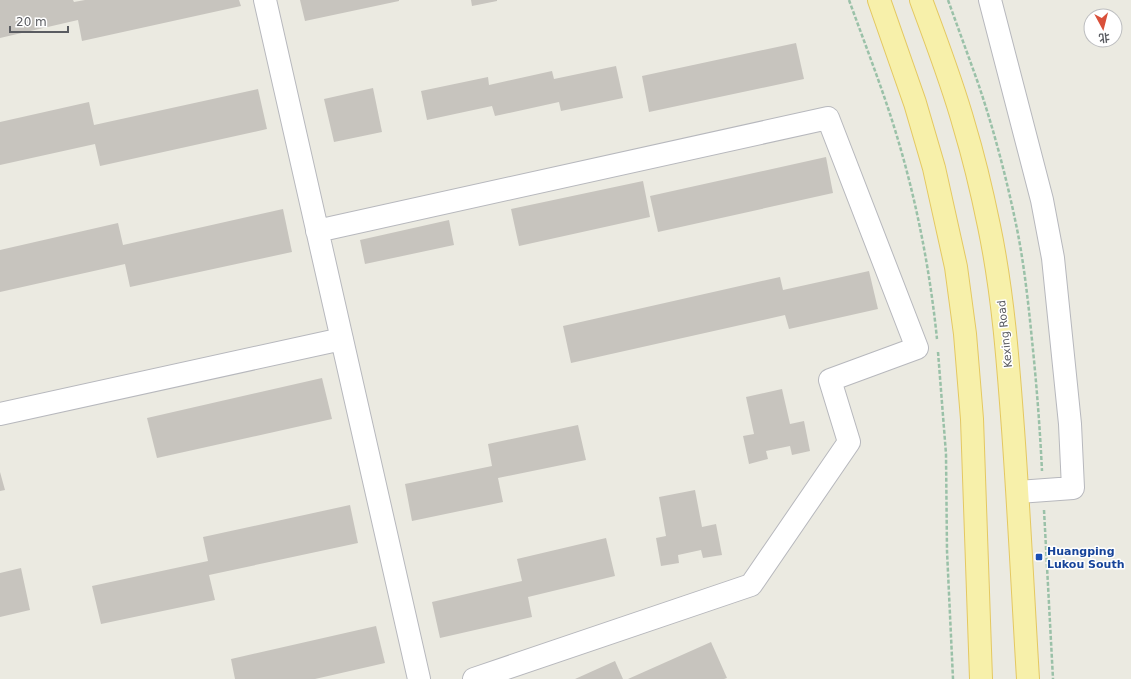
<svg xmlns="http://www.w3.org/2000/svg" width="1131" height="679" viewBox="0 0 1131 679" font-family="'DejaVu Sans','Noto Sans SC',sans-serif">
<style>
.building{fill:#c7c4be}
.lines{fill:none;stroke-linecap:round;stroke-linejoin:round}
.minor-casing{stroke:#b7b8bd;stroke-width:24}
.major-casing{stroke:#e4c861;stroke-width:24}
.path{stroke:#9ac1a8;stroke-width:2.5;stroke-dasharray:4 2;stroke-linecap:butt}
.minor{stroke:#fff;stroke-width:22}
.major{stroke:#f7f0aa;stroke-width:22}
.transit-dot{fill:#1a4fb4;stroke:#fff;stroke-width:1.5}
.labels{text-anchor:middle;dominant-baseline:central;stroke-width:3;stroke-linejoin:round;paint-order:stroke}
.street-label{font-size:11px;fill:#5a5c61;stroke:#fff}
.transit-label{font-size:11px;font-weight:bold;fill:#164399;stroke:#fff;text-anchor:start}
</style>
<rect width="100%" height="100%" fill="#ebeae1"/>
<path class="building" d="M0 0H73L74 2 85 0H239L241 6 82 41 78 20 0 38Z
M300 0H399V1L305 21Z
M471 0H497V1L472 6Z
M796 43 804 79 649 112 642 76Z
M616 66 623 98 561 111 559 102 495 116 492 106 427 120 421 91 488 77 489 85 552 71 554 79Z
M373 88 382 132 334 142 324 99Z
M258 89 267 129 100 166 95 144 0 165V122L89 102 94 125Z
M826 157 833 193 658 232 650 196Z
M643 181 650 217 519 246 511 209Z
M283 209 292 252 130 287 125 264 0 292V250L118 223 123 245Z
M449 220 454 245 365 264 360 240Z
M869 271 878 309 789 329 785 315 571 363 563 326 780 277 783 290Z
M322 378 332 419 157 458 147 418Z
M782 389 790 424 804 421 810 451 792 455 790 446 766 451 768 459 749 464 743 436 754 434 746 397Z
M578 425 586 460 498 478 503 502 412 521 405 484 492 466 488 444Z
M0 472 5 490 0 491Z
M695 490 702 527 716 524 722 555 703 558 701 550 678 555 679 563 661 566 656 538 666 536 659 497Z
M350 505 358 543 209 575 215 600 101 624 92 586 208 561 203 537Z
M606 538 615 576 528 597 532 617 440 638 432 602 522 581 517 559Z
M21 568 30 610 0 617V573Z
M376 626 385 663 315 679H235L231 659Z
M711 642 727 678 724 679H628Z
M615 661 623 679H575Z"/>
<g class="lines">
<g class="minor-casing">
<path id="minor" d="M265 0 419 679
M990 0 1042 200 1053 258 1070 424 1073 488 1018 492
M317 231 828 118 917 348 830 380 849 442 751 585 474 679
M0 414 342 339"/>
</g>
<g class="major-casing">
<path id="major" d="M879 0 915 103 934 168 956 267 965 334 972 419 981 679
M921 0C936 41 952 82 964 125 974 158 982 192 989 226 1003 293 1008 361 1013 429 1019 512 1023 596 1028 679"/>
</g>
<path class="path" d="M849 0C862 36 876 72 888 108 913 183 929 261 937 339
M948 0C958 28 968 55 978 83 994 130 1007 180 1017 229 1025 269 1029 310 1033 350 1037 390 1040 430 1042 471
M938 352 946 454 947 551 953 679
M1044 510 1053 679"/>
<use href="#minor" class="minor"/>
<use href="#major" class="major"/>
</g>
<rect class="transit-dot" x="1035" y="553" width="8" height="8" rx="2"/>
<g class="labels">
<g class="street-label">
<text transform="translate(1005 334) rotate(-96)">Kexing Road</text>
</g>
<g class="transit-label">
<text x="1047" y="551">Huangping<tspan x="1047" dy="13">Lukou South</tspan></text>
</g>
</g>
<g transform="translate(1103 28) rotate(173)"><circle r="19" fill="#ffffff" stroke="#bdbec0"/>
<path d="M0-3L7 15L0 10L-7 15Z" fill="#d9503a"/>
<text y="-6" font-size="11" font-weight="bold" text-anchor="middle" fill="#5a5c61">北</text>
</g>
<path d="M10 26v6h58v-6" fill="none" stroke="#5a5c61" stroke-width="2"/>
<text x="16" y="26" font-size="12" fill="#5a5c61" stroke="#ffffff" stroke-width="3" paint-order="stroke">20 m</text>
</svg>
